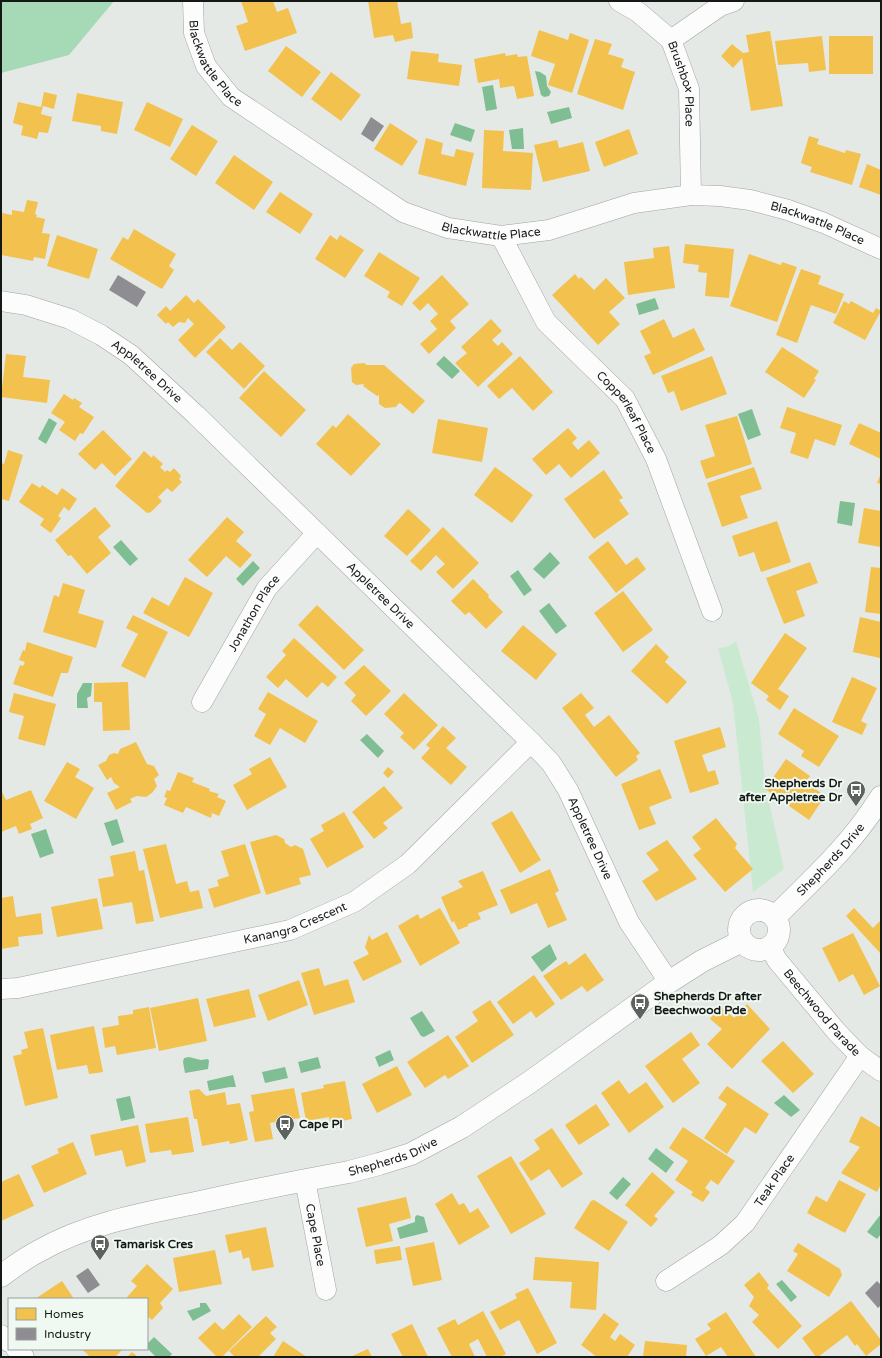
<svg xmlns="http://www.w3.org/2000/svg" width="882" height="1358" viewBox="0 0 882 1358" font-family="'Varela Round',sans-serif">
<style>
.green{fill:#c9ead1}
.forest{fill:#a6d9b5}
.water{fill:#7ebe92}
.homes{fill:#f2c14e}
.industry{fill:#8d8d92}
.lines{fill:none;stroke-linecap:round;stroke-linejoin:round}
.minor-casing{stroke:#a0a4a1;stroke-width:21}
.secondary-casing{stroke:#a0a4a1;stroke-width:23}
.minor{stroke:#fbfcfb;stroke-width:20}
.secondary{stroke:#fbfcfb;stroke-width:22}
.labels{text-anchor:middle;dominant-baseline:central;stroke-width:4;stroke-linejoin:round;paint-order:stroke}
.street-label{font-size:12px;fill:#151916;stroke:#eff8f1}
.poi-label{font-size:12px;font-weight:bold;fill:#151916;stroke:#eff8f1;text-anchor:start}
</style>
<rect width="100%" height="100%" fill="#e4e9e5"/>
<path class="green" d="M736 641 759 719 765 784 784 869 753 892 733 703 718 648 727 647Z"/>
<path class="forest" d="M1 1H114L69 55 1 73Z"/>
<path class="water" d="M535 71 540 72 546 76 547 86 551 92 549 96 544 97 541 95Z
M493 85 497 109 486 111 482 87Z
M569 107 572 118 551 124 547 112Z
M455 123 475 130 471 142 450 135Z
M523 128 524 149H512L509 130Z
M655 298 659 309 639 315 636 304Z
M444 356 460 371 452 379 436 364Z
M752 409 761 435 748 440 738 414Z
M49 418 57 423 46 444 38 439Z
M840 501 855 503 852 526 837 523Z
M121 540 138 559 130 566 113 547Z
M550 552 560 563 544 579 533 569Z
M253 561 260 568 243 586 236 579Z
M518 570 532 590 524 596 510 576Z
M549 603 567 626 556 634 539 611Z
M83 683H92L91 696 87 698 88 708H77V694Z
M367 734 384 751 378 758 360 740Z
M117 819 124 842 112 846 104 823Z
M46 829 54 853 40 858 31 834Z
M550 944 557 959 542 972 531 957Z
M422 1011 435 1031 424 1037 421 1036 410 1018Z
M390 1050 394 1060 379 1067 375 1057Z
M189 1057 201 1060 208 1059 209 1061 208 1069 185 1073 183 1062 184 1058Z
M318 1057 321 1068 301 1073 298 1062Z
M285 1067 288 1078 265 1083 262 1072Z
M233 1075 236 1087H230L209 1091 207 1081Z
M784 1095 800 1110 791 1117 774 1103Z
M130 1096 135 1118 121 1121 116 1099Z
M656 1148 674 1162 666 1173 648 1159Z
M623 1177 631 1184 617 1200 609 1193Z
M881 1214V1234L877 1239 867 1232Z
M417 1215 424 1217 428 1232 400 1239 397 1228 415 1222V1217Z
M782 1280 797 1297 791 1302 776 1284Z
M200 1303H206L211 1311 193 1321 187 1311 200 1307Z
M154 1337 172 1354 169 1357H156L147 1348V1344Z"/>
<path class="homes" d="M241 1H273L277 12 288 8 297 33 245 51 236 26 248 22Z
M368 1H397L401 24 411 22 413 38 395 42 393 35 374 38Z
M539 30 568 40 570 33 589 40 572 93 548 85 555 64 531 56Z
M770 31 783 106 751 111 742 58 733 68 721 56 732 44 743 53 749 52 746 35Z
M822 36 826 70 809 72 808 63 778 65 775 41Z
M829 36H873V74H829Z
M595 39 612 44 608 54 624 59 621 67 635 72 623 110 577 94Z
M286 46 321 72 302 97 268 71Z
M411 51 439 54 438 62 462 65 459 86 407 79Z
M505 53 506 56 517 54 518 57 527 56 534 96 517 99 514 86 500 88 499 79 478 83 474 59Z
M331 72 361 95 341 121 311 99Z
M44 92 57 95 54 109 43 106 41 114 52 117 48 133 39 132 37 139 21 135 23 126 13 123 18 102 41 107Z
M77 93 123 102 117 134 101 131V126L72 121Z
M147 102 183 119 170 147 134 130Z
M390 123 418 141 402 166 374 149Z
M192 125 218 141 196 176 170 159Z
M629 129 638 154 604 167 595 142Z
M484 130 504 131 503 151 533 153 531 190 482 188Z
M809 136 819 139 817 144 845 153 846 150 861 154 852 185 810 172 812 167 801 163Z
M426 138 443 143 441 154 454 157 456 149 474 153 466 186 418 174Z
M557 140 559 148 583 142 590 171 543 182 534 145Z
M234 155 273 182 254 210 215 183Z
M867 164 881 170V195L859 187Z
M280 192 313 214 300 234 266 212Z
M27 200 38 202 35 214 37 215 36 217 45 219 42 233 50 234 45 259 34 257 33 261 1 255 2 213 12 215V210L24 212Z
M134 229 176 254 169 266 174 270 162 289 110 259 123 237 128 240Z
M57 235 98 249 89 279 47 266Z
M330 235 337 240 340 235 364 250 345 278 315 259Z
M685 244 734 249 729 298 705 296 707 273 698 272 699 265 683 263Z
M669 246 675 288 628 295 624 262 654 258 653 248Z
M379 252 420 278 402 306 387 297 390 292 364 276Z
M749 254 781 265 782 262 797 267 777 322 730 306Z
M801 269 821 276 818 284 844 294 836 314 811 305 797 343 776 335Z
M575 274 579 279 581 277 594 290 606 278 625 298 609 312 620 324 598 345 552 295Z
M442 275 469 304 450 321 456 328 429 354 420 344 437 329 430 321 438 314 428 303 420 311 412 303Z
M186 295 194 303 198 299 226 327 195 358 178 340 194 324 188 318 185 323 179 322 173 327 168 322 166 324 157 315 166 306 170 311Z
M844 301 849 304 851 301 873 313 876 308 881 311 865 340 833 323Z
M491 319 502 331 492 340 498 346 502 342 513 354 478 387 455 363 467 353 461 347Z
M664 319 673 338 694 328 705 350 653 375 644 356 651 353 640 331Z
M220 338 232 350 240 342 265 366 244 389 206 352Z
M782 347 819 371 814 379 816 380 804 398 765 372Z
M6 354 26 356 23 377 50 380 47 403 1 397Z
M520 356 553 392 533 411 512 388 499 399 487 386Z
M712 356 727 394 681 411 674 391 668 393 661 376Z
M364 363 367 365H384L425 401 413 414 400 403 398 404 396 407 385 408 379 404V395L377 396 363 386 364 384 356 385 352 382 351 368 354 364Z
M264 371 306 410 281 437 239 398Z
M64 394 73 400 74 398 82 403 79 407 94 417 83 434 80 433 75 441 59 430 65 422 51 413Z
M787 407 842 425 835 446 815 439 808 459 790 453 796 433 780 428Z
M348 414 381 444 351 476 316 444 333 425 336 428Z
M737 416 752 464 706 479 700 461 715 456 705 425Z
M438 419 488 428 482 462 432 453Z
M859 423 881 433V459L849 444Z
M568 428 577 438 572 443 578 450 589 440 600 453 571 478 559 464 546 475 532 459Z
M103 430 132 459 115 476 102 463 95 470 78 454Z
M8 450 23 455 9 501 1 499V463L4 464Z
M144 451 152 458 153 455 163 464 160 467 165 472 167 470 170 472 174 468 181 476 179 479 182 482 172 492 167 488 158 497 162 501 151 512 147 513 115 486Z
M495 467 533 495 512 523 474 495Z
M754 467 762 489 740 496 748 518 722 527 707 483Z
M604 470 623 498 619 500 629 514 594 539 564 499Z
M881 473V484L877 483Z
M32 483 40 488 42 485 57 495 62 488 77 499 69 511 64 507 58 516 61 518 51 533 40 525 44 519 19 502Z
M95 507 111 526 98 537 111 553 87 574 71 555 68 556 55 540Z
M864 508 881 511V547L858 543Z
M408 509 431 530 407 556 384 536Z
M227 517 244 532 236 541 252 555 240 568 226 556 207 577 188 560Z
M777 521 791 562 761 572 754 552 739 557 732 536Z
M443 527 479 563 453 589 436 572 445 564 436 555 421 571 410 561Z
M608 541 626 565 637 557 646 569 616 593 588 557Z
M810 562 818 583 796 591 805 616 784 624 766 578Z
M871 567 881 568V614L865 612Z
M185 577 213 593 189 637 143 613 152 597 169 606Z
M473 579 489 595 488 597 503 612 486 629 469 612 465 615 451 601Z
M63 583 85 590 78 613 104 621 96 648 43 632 54 595 59 597Z
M623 591 653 630 623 652 594 613Z
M317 605 364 650 344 670 298 625Z
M133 615 168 632 145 678 121 666 138 634 126 628Z
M860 617 881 622V651L880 658 853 652Z
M523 625 557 654 536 680 501 651Z
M785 633 807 648 778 689 789 696 780 710 766 700 769 696 751 683Z
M294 638 337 677 328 687 322 682 307 698 286 679 278 688 266 677 286 655 282 651Z
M27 642 73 657 68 673H61L53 697 13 684 20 665 23 666 25 662 19 660 23 650 25 651Z
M656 644 669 657 665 662 687 682 667 704 631 671Z
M364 665 391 691 366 716 351 701 356 695 344 683Z
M852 677 877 688 861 721 867 724 862 735 832 722Z
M128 682 130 730 103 731 102 702H94V683Z
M268 692 318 721 305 743 280 728 270 745 254 736 266 714 258 709Z
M14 693 56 704 45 746 18 739 24 716 9 712Z
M404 693 438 725 414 750 400 737 404 733 384 714Z
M581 693 594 708 585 715 594 727 609 715 640 753 636 756 638 760 616 777 562 708Z
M794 708 839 736 819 767 801 756 804 751 778 734Z
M443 726 456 738 446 748 467 767 451 785 421 758 430 748 426 745Z
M720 727 726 747 702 755 708 772 715 770 719 784 690 793 674 741Z
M136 742 147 764 154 766 159 775 154 779 157 786 152 793 146 797 137 796 130 799 132 802 116 810 107 793 120 787 114 783 111 777 107 780 98 765 106 761 109 755 114 753 118 754 120 749Z
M270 757 287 787 247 810 233 785 252 774 249 769Z
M786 759 810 776 806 782 825 796 809 820 765 789Z
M67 762 80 769 75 777 94 788 76 819 44 801Z
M388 767 394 772 388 778 383 773Z
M660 769 672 798 649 807 656 824 639 830 621 784Z
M178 772 194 778 192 782 210 789 209 791 219 794 217 797 226 801 219 816 212 813 211 818 186 807 183 813 164 805 167 798 164 797 167 790 170 791Z
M384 786 403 808 383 823 388 828 374 839 352 812Z
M31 790 43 818 30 824 32 829 19 834 16 826 1 832V792H2L6 800Z
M512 811 541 860 520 873 491 823Z
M344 812 364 847 327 868 310 839 324 831 321 825Z
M716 818 737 844 735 848 753 869 725 892 693 855 701 849 692 837Z
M276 835 284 839 285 843 291 847 295 845 303 849 311 875 299 878 301 884 266 895 250 842Z
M667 840 697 879 656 901 642 881 659 870 646 853Z
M166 844 176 884 187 881 190 892 199 890 203 908 160 918 143 849Z
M245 844 261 893 214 908 208 889 219 886 217 880 229 876 221 851Z
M135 851 139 871 144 870 154 921 136 924 132 902 103 907 98 879 114 876 110 856Z
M550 869 559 891 555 893 567 920 548 928 537 903 511 914 500 890Z
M483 871 498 905 478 913 481 919 468 924V926L458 930 454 921 452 923 441 897 463 887 458 881Z
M13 896 16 917 41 913 43 934 18 937 19 946 1 949V898Z
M97 898 103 929 57 937 51 907Z
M440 908 460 943 420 966 398 926 418 914 420 919Z
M854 908 873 928 881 920V954L846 916Z
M387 932 402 962 363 981 353 962 369 954 365 947 369 935 372 940Z
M853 933 880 986 864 995 853 974 839 982 822 948Z
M585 953 604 980 587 992 582 986 561 1000 543 976 566 961 569 965Z
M319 968 324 986 348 979 355 1002 314 1015 301 973Z
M534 975 555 1004 536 1018 531 1011 513 1024 497 1002Z
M299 980 308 1005 268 1021 258 995Z
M249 989 256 1017 214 1027 206 999Z
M198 998 207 1041 159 1051 150 1008Z
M490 1000 514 1035 472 1063 455 1037 478 1021 472 1012Z
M747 1004 770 1029 732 1069 707 1044 722 1029 710 1019 720 1005 734 1018Z
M149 1007 156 1048 117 1055 115 1046 105 1048 102 1028 119 1025 118 1016 133 1014V1010Z
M94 1026 103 1072 89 1074 87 1065 57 1070 50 1035Z
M43 1028 58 1098 25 1106 13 1056 22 1054 21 1050 28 1048 24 1032Z
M691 1032 700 1045 682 1059 700 1083 673 1103 645 1066Z
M448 1035 469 1066 448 1079 445 1075 425 1088 407 1062Z
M783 1041 814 1074 793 1093 761 1061Z
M397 1066 412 1095 377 1113 362 1084Z
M619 1080 629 1094 646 1082 664 1107 629 1133 601 1093Z
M345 1081 352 1119 330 1123 329 1117 306 1121 301 1093 324 1088 323 1085Z
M727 1086 769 1114 756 1134 745 1127 727 1154 704 1138 727 1104 718 1098Z
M294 1088 300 1118 270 1123 273 1139 255 1142 249 1112 254 1111 251 1095Z
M199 1089 206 1096 225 1092 227 1105 240 1103 248 1140 230 1144 229 1141 202 1146 197 1119H194L189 1091Z
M596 1104 610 1125 579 1145 565 1125Z
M861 1116 881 1128V1184L877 1192 841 1173 860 1147 849 1142Z
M188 1117 194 1152 172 1155 171 1150 150 1153 145 1124Z
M138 1125 146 1162 126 1167 122 1150 95 1156 90 1135Z
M683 1127 735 1161 718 1185 711 1180 705 1188 710 1192 703 1202 691 1195 693 1192 675 1180 688 1161 669 1148Z
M552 1128 583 1174 562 1188 549 1169 531 1181 519 1163 540 1149 534 1140Z
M73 1142 87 1174 44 1193 31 1166 59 1153 57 1149Z
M511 1156 546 1214 511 1234 477 1176Z
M652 1172 675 1192 654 1216 658 1219 651 1227 625 1205Z
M19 1174 34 1206 1 1221V1182Z
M839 1180 866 1194 845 1233 807 1213 816 1196 827 1202Z
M452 1193 459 1205 464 1203 470 1213 478 1208 490 1227 459 1245 435 1204Z
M406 1197 411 1218 389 1224 393 1241 366 1247 357 1208Z
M594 1200 628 1222 609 1251 574 1228 591 1201Z
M266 1227 274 1267 252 1271 249 1257 243 1259 241 1250 229 1253 225 1235Z
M434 1242 442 1280 413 1286 405 1248Z
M798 1243 840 1269 842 1275 829 1297 787 1271 798 1254 793 1251Z
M400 1246 402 1260 376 1264 374 1250Z
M215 1250 222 1284 179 1292 173 1258Z
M535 1257 599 1262 596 1310 570 1308 572 1282 533 1280Z
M147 1264 173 1289 160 1303 163 1308 152 1320 147 1316V1299H129L127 1297 137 1286 131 1281Z
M759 1272 769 1285 767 1288 802 1326 778 1349 752 1322 759 1315 749 1306 754 1297 744 1285Z
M62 1281 74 1299H35Z
M528 1288 557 1343 537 1354 519 1320 500 1330 490 1312 517 1298 515 1294Z
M851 1301 881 1340V1344L866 1356 857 1344 855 1346 847 1335 818 1357H816L802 1338Z
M483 1311 506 1354 500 1357H487L478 1339 469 1344 475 1357H452L437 1328 455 1319 458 1325Z
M726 1312 756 1357H728L721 1347 706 1356 695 1339 711 1329 707 1324Z
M604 1313 619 1324 610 1337 615 1341 620 1334 635 1345 627 1357H597L581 1345Z
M239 1314 252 1327 222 1357H217L198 1338 215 1322 223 1330Z
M266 1316 277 1327 270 1333 276 1339 258 1357H235L229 1351Z
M412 1324 428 1357H403L391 1334Z
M283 1341 307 1357H273Z
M645 1341 687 1345 686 1357H643Z
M82 1349H123L115 1357H90Z
M368 1349 372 1357H350Z
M132 1352 138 1357H127Z"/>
<path class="industry" d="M371 117 384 126 373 142 361 134Z
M118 275 146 292 137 307 109 290Z
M88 1268 100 1285 88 1293 76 1276Z
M877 1281 881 1285V1305L878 1308 865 1293Z"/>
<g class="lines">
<g class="minor-casing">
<g id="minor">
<path id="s1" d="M193 1 194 33 206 66 231 97 403 212 448 228 501 236 549 230 634 203 691 195 720 196 750 200 788 210 824 223 881 249"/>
<path id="s2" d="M619 1 638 12 671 40 689 89 691 195"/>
<path d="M671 40 720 6 734 1"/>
<path id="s3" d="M501 236 546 322 625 399 656 459 712 611"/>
<path id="s4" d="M1 301 26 305 70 319 101 335 131 355 196 415 531 742 551 763 568 790 629 922 669 982"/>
<path id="s5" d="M202 702 267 588 317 533"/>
<path id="s6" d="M770 947 777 960 836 1031 860 1056 881 1071"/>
<path id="s7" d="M1 989 18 988 290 930 354 902 408 864 531 742"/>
<path id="s8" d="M305 1180 326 1290"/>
<path id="s9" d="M666 1281 721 1245 745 1223 860 1056"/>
<path d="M1 1335 9 1342"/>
<path d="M16 1349 24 1357"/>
</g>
</g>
<g class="secondary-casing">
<g id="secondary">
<circle cx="759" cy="930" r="20"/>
<path id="s10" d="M775 917C814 878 851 845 881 797"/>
<path id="s11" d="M1 1276C13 1267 25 1258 39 1251 88 1223 146 1213 200 1202 250 1191 299 1181 349 1172L379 1164 411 1154 462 1127 530 1082 669 982 702 961 742 941"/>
</g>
</g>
<use href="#minor" class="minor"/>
<use href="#secondary" class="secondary"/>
</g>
<defs>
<g id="bus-pin" transform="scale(1)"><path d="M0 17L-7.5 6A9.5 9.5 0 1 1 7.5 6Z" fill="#5d625e" stroke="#eff8f1"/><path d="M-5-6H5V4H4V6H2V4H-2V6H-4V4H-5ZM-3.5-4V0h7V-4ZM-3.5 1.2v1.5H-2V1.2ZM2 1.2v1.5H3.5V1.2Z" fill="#fff"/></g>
</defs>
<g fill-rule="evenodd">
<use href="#bus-pin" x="856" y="790"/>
<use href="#bus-pin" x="640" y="1003"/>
<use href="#bus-pin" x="285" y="1124"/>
<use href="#bus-pin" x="100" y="1244"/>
</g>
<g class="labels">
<g class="street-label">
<text stroke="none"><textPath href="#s1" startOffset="69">Blackwattle Place</textPath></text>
<text stroke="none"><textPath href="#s2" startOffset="111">Brushbox Place</textPath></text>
<text stroke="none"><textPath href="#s1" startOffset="741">Blackwattle Place</textPath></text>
<text stroke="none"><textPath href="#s1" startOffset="405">Blackwattle Place</textPath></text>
<text stroke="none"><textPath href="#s4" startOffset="165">Appletree Drive</textPath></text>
<text stroke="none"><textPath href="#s3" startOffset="219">Copperleaf Place</textPath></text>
<text stroke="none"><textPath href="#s4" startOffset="489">Appletree Drive</textPath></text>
<text stroke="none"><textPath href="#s5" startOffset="103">Jonathon Place</textPath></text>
<text stroke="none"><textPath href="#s4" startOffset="813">Appletree Drive</textPath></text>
<text stroke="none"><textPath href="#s10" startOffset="80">Shepherds Drive</textPath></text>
<text stroke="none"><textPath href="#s7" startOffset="302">Kanangra Crescent</textPath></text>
<text stroke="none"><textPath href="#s6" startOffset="84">Beechwood Parade</textPath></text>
<text stroke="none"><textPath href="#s11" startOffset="413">Shepherds Drive</textPath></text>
<text stroke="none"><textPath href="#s9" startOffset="150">Teak Place</textPath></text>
<text stroke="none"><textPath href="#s8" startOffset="56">Cape Place</textPath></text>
</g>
<g class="poi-label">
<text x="842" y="783" text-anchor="end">Shepherds Dr<tspan x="842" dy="14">after Appletree Dr</tspan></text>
<text x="654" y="996">Shepherds Dr after<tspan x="654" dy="14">Beechwood Pde</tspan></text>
<text x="299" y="1124">Cape Pl</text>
<text x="114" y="1244">Tamarisk Cres</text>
</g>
</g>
<rect width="882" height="1358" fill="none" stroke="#151916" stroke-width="4"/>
<rect x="8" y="1298" width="140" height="52" fill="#eff8f1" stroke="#989f99"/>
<rect x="16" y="1308" width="20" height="12" fill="#f2c14e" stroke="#989f99"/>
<text x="44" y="1318" font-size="12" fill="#151916">Homes</text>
<rect x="16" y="1328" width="20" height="12" fill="#8d8d92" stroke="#989f99"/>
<text x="44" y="1338" font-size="12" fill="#151916">Industry</text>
</svg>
